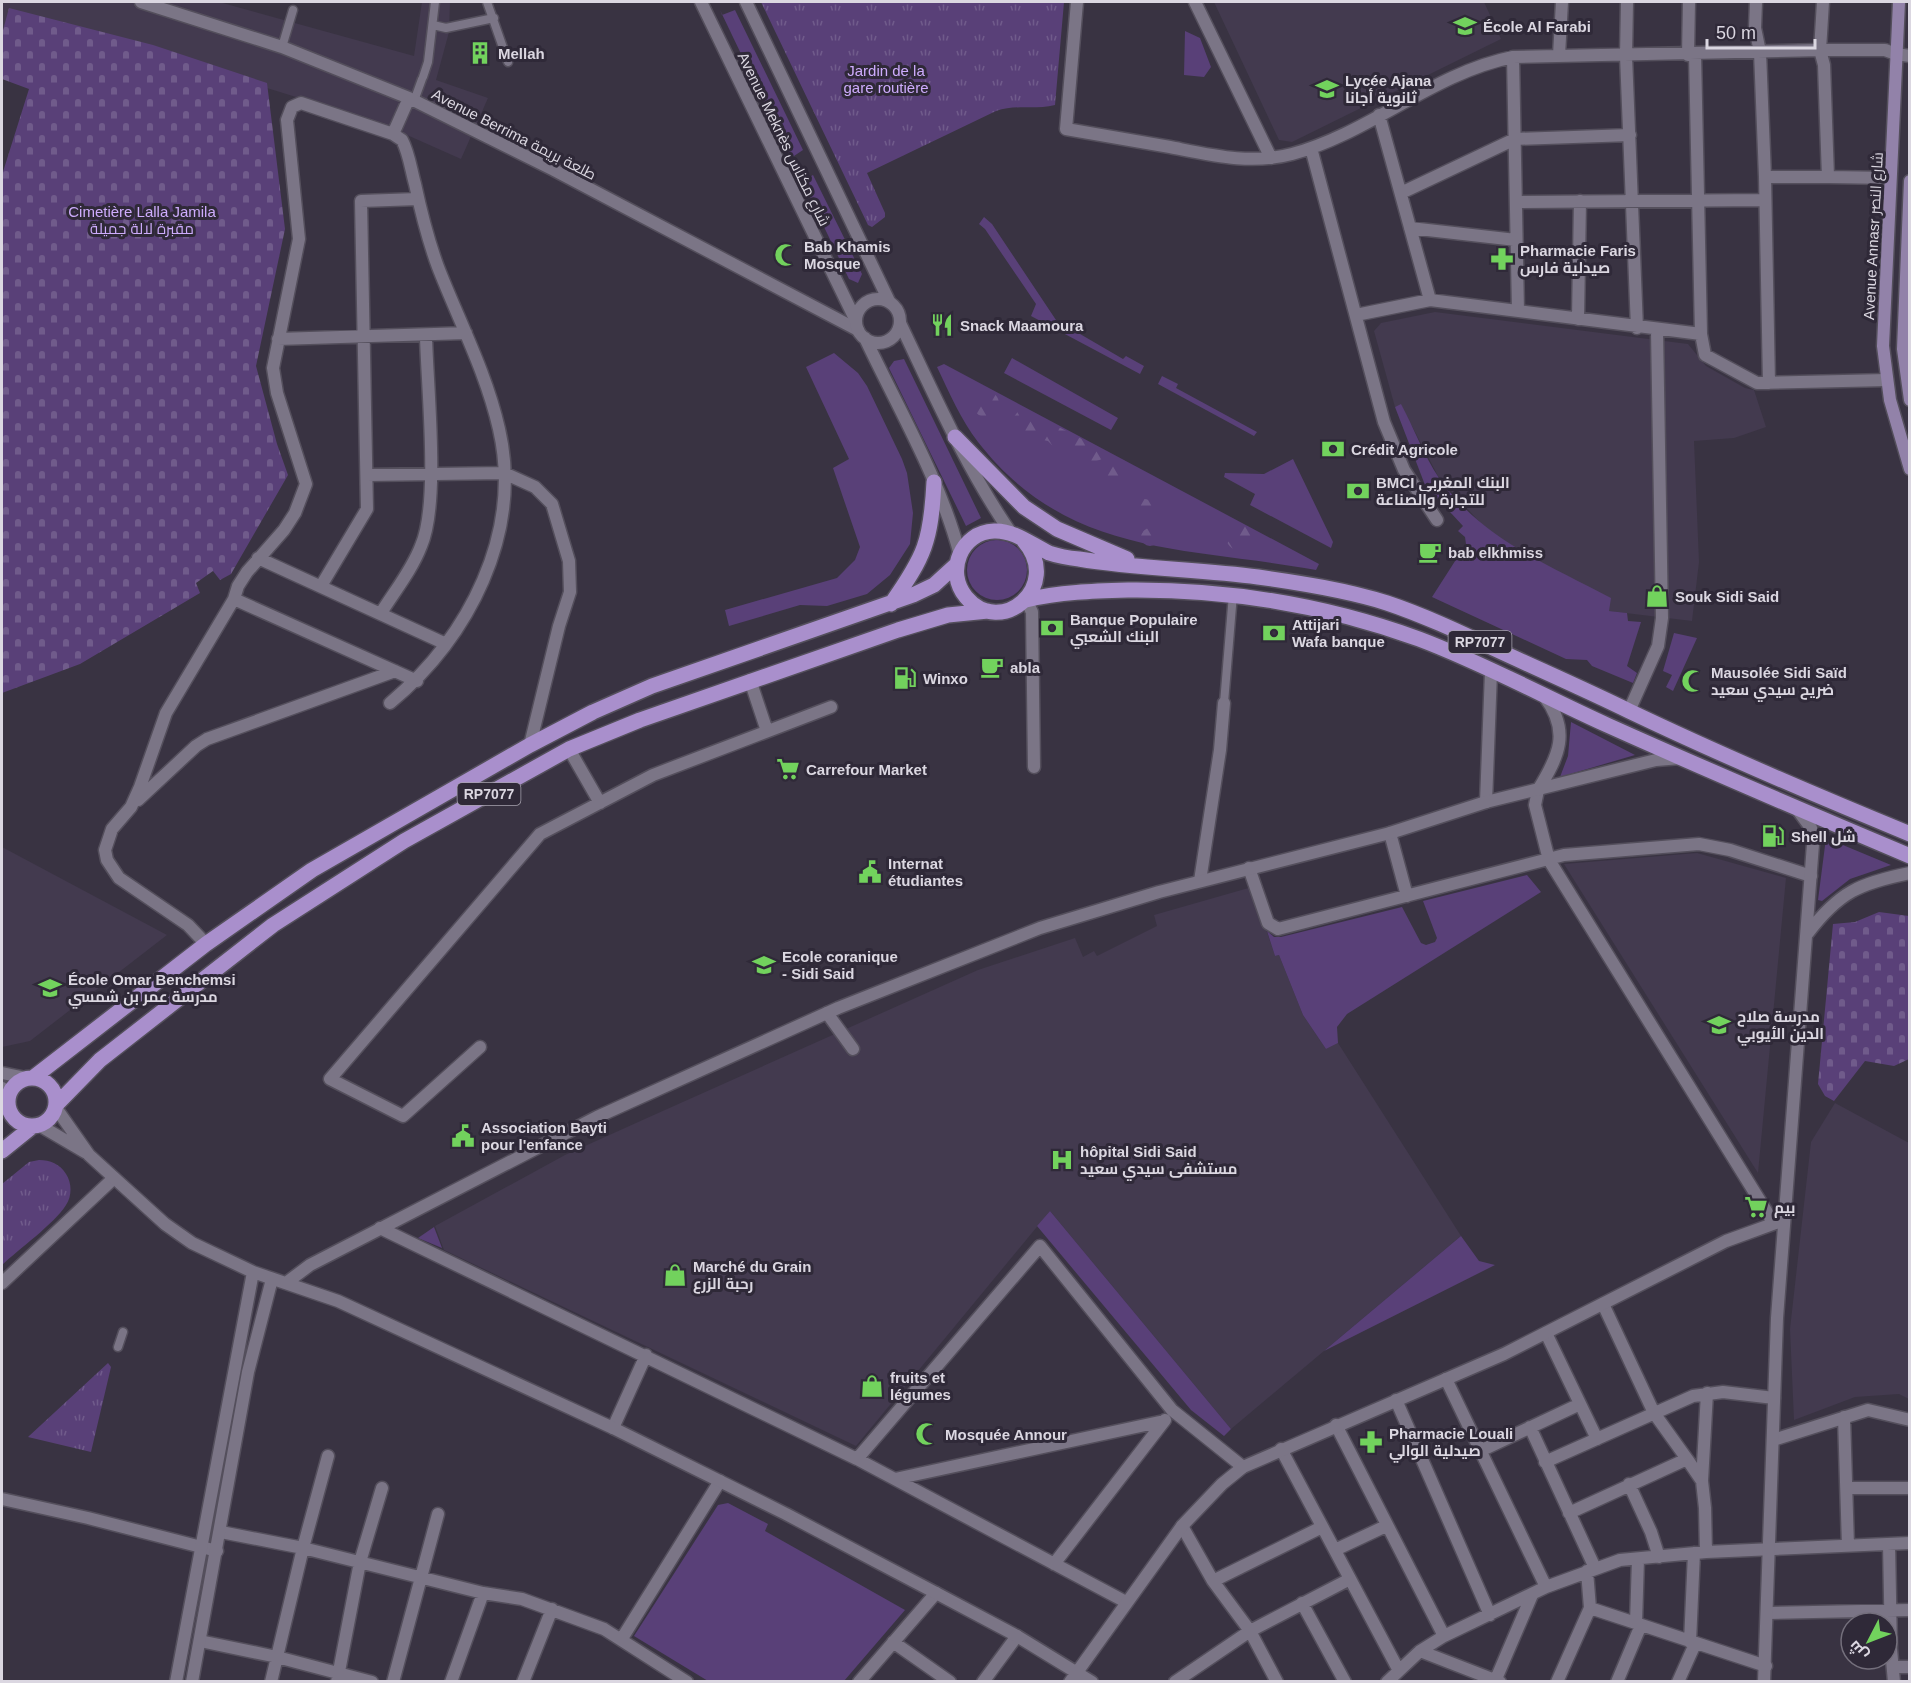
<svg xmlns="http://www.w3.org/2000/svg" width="1911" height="1683" viewBox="0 0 1911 1683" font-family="Helvetica,Cairo,sans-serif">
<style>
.built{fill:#433a4f}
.green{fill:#594078}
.forest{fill:url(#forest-firs)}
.cemetery{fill:url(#cemetery-stones)}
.park{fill:url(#park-tufts)}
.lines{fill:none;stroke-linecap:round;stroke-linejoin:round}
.pedestrian-casing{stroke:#544f5c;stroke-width:11}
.minor-casing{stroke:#544f5c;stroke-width:15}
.tertiary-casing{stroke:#544f5c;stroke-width:15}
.secondary-casing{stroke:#544f5c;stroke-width:15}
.primary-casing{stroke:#544f5c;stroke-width:18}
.pedestrian{stroke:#7b7586;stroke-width:8}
.minor{stroke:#7b7586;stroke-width:12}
.tertiary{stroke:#7b7586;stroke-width:12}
.secondary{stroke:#9282a9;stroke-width:12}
.primary{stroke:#a98fcc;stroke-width:15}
.labels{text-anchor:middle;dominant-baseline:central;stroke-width:6;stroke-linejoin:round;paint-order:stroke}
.shield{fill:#2f2938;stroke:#a7a3ae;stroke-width:1.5}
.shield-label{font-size:14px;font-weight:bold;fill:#dbd7e1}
.poi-label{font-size:15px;font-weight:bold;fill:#dbd7e1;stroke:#2f2938;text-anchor:start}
.park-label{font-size:15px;fill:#ceacfd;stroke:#2f2938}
.street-label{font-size:15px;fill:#dbd7e1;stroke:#2f2938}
</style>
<defs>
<pattern id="forest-firs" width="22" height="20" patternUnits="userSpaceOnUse" patternTransform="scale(1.5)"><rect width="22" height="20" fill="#594078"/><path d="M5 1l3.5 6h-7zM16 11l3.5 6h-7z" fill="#705b8b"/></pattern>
<pattern id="cemetery-stones" width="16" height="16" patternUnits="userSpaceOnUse" patternTransform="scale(1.5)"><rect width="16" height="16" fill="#594078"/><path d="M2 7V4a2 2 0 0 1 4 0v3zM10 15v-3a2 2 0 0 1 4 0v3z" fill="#705b8b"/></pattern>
<pattern id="park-tufts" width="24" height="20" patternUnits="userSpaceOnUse" patternTransform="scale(1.5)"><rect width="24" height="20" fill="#594078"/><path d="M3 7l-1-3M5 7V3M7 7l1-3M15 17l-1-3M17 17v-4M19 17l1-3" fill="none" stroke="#705b8b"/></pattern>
</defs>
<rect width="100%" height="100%" fill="#393342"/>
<path class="built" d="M2 2H219L414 56 422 2H450L449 32 436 80 488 98 461 159 380 123 150 52 2 40Z
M1214 2H1484L1501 39 1292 142 1279 140Z
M1435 312 1688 344 1706 366 1745 388 1754 390 1766 427 1734 438 1694 441 1699 562 1692 621 1609 611 1486 529 1439 478 1401 405 1395 407 1374 331 1381 323Z
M2 847 167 935 30 1041 2 1047Z
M1697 853 1786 878 1758 1173 1564 864Z
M1252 887 1275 956 1279 955 1303 1015 1326 1049 1338 1043 1461 1236 1231 1429 1050 1211 856 1446 444 1250 435 1226 565 1155 656 1114 978 970 1075 938 1083 957 1094 951 1097 956 1157 926 1154 915Z
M1835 1103 1909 1143V1399L1899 1394 1855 1397 1794 1420 1790 1329 1811 1142Z"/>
<path class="green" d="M720 10 722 15 735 10 803 150 791 158Z
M1185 31 1200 38 1211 67 1204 77 1184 75Z
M813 175 862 274 858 283 849 279 802 181Z
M984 217 992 224 1056 320 1123 359 1126 356 1144 366 1140 374 1031 316 1036 304 985 229 979 224Z
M834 353 858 373 867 386 902 459 907 473 913 513 910 544 890 575 867 594 827 606 800 605 729 626 725 610 837 578 855 560 860 547 833 468 849 459 806 367Z
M1012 358 1118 418 1111 430 1004 373Z
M904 359 981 518 966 526 889 368 894 361Z
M944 364 1319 564 1316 570C1187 546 1068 558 978 442 961 420 949 392 937 367Z
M1162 376 1178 384 1176 388 1257 432 1254 436 1158 384Z
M1401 404C1414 428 1424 456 1439 478 1482 539 1547 564 1611 598L1609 611 1627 613 1628 621 1641 622 1627 666 1637 673 1633 683 1592 666 1587 660 1566 659 1432 597 1466 544 1465 537 1458 531 1463 526 1425 485 1395 407Z
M1293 459 1333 542 1331 548 1250 505 1255 494 1224 477 1225 473 1264 474Z
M967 570a30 30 0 1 1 60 0a30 30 0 1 1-60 0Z
M1674 633 1697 638 1673 691 1666 687 1672 675 1663 671Z
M1571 722 1635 755 1560 777 1568 756Z
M1826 838 1891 865 1850 879 1822 901 1818 900Z
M1527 875 1541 892 1347 1014 1337 1027 1338 1043 1326 1049 1303 1015 1279 955 1275 956 1267 931 1274 937H1281L1402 907 1421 943 1426 945 1435 942 1437 938 1423 901Z
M1050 1211 1231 1429 1224 1436 1191 1410 1037 1226Z
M434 1227 442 1248 418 1238Z
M1461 1236 1479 1261 1495 1265 1324 1351Z
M728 1503 768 1524 765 1531 905 1610 844 1681H708L634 1636 718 1505Z"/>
<path class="forest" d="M973 404a13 13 0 1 1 26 0a13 13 0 1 1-26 0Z
M1020 409H1024L1101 449 1102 459 1091 463 1064 448H1055L1048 441C1026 437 1025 441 1013 418Z
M1106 471a12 12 0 1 1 24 0a12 12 0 1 1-24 0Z
M1132 511a12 12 0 1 1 24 0a12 12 0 1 1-24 0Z
M1226 537a13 13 0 1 1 26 0a13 13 0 1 1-26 0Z
M1141 537a9 9 0 1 1 18 0a9 9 0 1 1-18 0Z
M1843 860a9 9 0 1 1 18 0a9 9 0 1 1-18 0Z"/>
<path class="cemetery" d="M9 8 153 45 267 83 285 229 256 366 277 444 288 475 231 574 220 580 213 571 196 583 200 593 80 664 2 693V175L29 89 2 79V34Z
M1879 912 1909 916V1059L1894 1066 1865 1061 1834 1101 1825 1096 1818 1084 1833 924 1855 922Z"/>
<path class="park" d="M761 2H1064L1055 105C1035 110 1016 104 996 111L867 173 885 213V217L872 227 868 225Z
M39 1160C50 1160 60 1164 66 1174 72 1183 72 1196 66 1205 54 1224 19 1249 2 1265V1184L29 1162Z
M108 1363 111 1367 91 1452 28 1437Z"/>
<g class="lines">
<g class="pedestrian-casing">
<path id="pedestrian" d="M487 2 508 62
M433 25 446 28 494 18
M282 47 293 10
M423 77 428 62 435 2
M414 101 422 79
M1224 703 1233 594
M118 1347 123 1332"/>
</g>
<g class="minor-casing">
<path id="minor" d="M141 2 282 47 409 98 554 170 858 330
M1077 2 1066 129C1101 135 1135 141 1170 147 1211 155 1251 165 1292 154 1370 133 1433 73 1513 57L1820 50H1885L1896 54
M1195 2 1271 158
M1627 2 1626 56 1637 328
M1756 2 1755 28 1760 52 1765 177 1769 383
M1559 55 1562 2
M1688 55 1689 2
M1695 55 1701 334 1705 355 1757 383 1887 380
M1513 57 1518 311
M1379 115 1430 300
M393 134 409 98
M1311 148 1384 422 1404 470 1437 520
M1765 177H1828L1824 65 1820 50 1823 2
M1828 177 1890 178
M1401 193 1515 139 1630 135
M1517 202 1764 200
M1410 228 1516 240
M1356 315 1430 300 1701 334
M1578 319 1580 201
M278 339 466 333
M367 475 504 473 535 487 552 504 569 561 570 592 559 626 530 745
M258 558 446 644
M321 586 367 509 361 201 418 199
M234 599 417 681
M1026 600 1032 612 1034 767
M381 613C394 592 412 570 421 546 440 503 427 387 426 336
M750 680 767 731
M1629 711 1658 646 1662 618 1657 331
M569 749 600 803
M1538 790 1535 805 1549 860 1773 1222
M138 800 196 746 207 739 395 671
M1486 802 1491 672
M1390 833 1407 896
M1249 868 1268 923 1278 929 1564 855 1699 844 1730 850 1811 876
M1200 881 1220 750 1224 703
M206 944 188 925 119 878 107 860 105 850 112 829 131 807 140 787 166 713 234 599 238 586 247 572 284 530 295 513 306 484 277 393 273 368 299 239 287 120 292 107 301 103 393 134 402 140C409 153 411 170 415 184 421 212 428 240 438 267 459 321 486 372 499 429 523 533 469 637 390 703
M827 1013 853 1049
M480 1047 403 1116 330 1079 540 834 653 775 831 707
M2 1073 26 1078
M2 1088 9 1093
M380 1228 857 1459 1126 1602
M2 1283 114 1178
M1603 1304 1654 1413 1687 1459
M1546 1333 1597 1439
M1446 1379 1546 1587
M1396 1400 1490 1615
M1844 1417 1848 1546
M1336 1425 1444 1636
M1530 1427 1595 1568
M613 1428 646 1355
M1773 1440 1868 1410 1910 1420
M1281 1449 1398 1669
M1480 1451 1580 1404
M857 1459 1040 1246 1172 1410 1243 1467
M1545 1462 1693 1396 1723 1392 1774 1398
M895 1479 1164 1421
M1702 1481 1707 1393
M1629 1484 1651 1532 1659 1557
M1847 1488H1910
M2 1499 88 1518 217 1551
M1569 1513 1687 1459 1702 1481 1705 1508 1706 1552
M1182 1526 1213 1581 1250 1631 1277 1682
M221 1532 303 1548 483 1593 522 1599 604 1629 687 1682
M1889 1544 1891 1649 1894 1682
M1335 1550 1386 1526
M1054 1564 1165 1420
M1587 1571 1590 1608 1766 1666
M1213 1581 1322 1527
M1302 1603 1345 1682
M1768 1613 1910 1610
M1636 1623 1638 1559
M621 1640 720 1481
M200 1641 277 1657 372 1682
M893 1642 950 1682
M1690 1642 1694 1553
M1420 1651 1500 1682
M1894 1667H1910
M1496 1679 1532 1595
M271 1682 303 1548 328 1456
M337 1682 360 1562 382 1488
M393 1682 438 1514
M451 1682 483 1593
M523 1682 552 1609
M859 1682 936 1593
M983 1682 1017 1636
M1175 1682 1250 1631 1350 1579
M1387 1682 1420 1651 1444 1636 1546 1587 1620 1560 1706 1552 1910 1543
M1557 1682 1590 1608
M1617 1682 1641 1625
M1678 1682 1695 1644"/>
</g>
<g class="tertiary-casing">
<path id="tertiary" d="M701 2 856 321
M746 2 889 301
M1896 54 1910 56
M856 321a22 22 0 1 1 44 0a22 22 0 1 1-44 0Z
M900 323C934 394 966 468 1011 533
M865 338C898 408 940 479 960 555
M1538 790C1559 756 1571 731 1544 696
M1808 933C1839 892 1860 883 1910 873
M56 1108 89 1155 165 1224 192 1243 253 1272 338 1301 613 1428 786 1514 936 1593 1017 1636 1092 1682
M39 1125 85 1152
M286 1283 310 1265 597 1117 838 1008 1040 928 1159 892 1390 833 1486 802 1656 760 1681 758
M176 1682 253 1272
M192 1682 248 1372 272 1279
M1070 1682 1182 1526 1222 1484 1243 1467 1504 1354 1726 1241 1784 1220
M1764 1682 1777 1318 1813 844 1811 828 1797 809"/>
</g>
<g class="secondary-casing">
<path id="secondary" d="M1899 2 1883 346 1890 400 1910 469
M1910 181 1903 349 1910 400"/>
</g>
<g class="primary-casing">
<path id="primary" d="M955 437 1024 507 1057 529 1127 559
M1024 541C1063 586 1001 639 966 597 945 572 961 532 994 531 1014 530 1032 545 1049 553 1058 556 1069 558 1079 559 1138 569 1199 569 1258 577 1301 583 1346 590 1387 603 1423 615 1459 632 1493 648 1538 669 1584 689 1629 711 1721 755 1815 795 1910 834
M1026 600C1060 592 1093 591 1128 590 1227 589 1325 605 1419 639 1483 663 1545 697 1607 725 1707 770 1808 813 1910 856
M891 604C925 556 931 541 934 482
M34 1077 206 944 312 870 530 745 593 712 652 686 913 595 934 585 957 564
M8 1102a24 24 0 1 1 48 0a24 24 0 1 1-48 0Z
M57 1104 100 1060 273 925 404 841 569 749 640 720 898 630 948 615 988 611
M2 1151 33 1126"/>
</g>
<use href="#pedestrian" class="pedestrian"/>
<use href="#minor" class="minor"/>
<use href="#tertiary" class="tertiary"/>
<use href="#secondary" class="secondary"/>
<use href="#primary" class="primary"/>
</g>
<defs>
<g id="school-bare" transform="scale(1.8)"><path d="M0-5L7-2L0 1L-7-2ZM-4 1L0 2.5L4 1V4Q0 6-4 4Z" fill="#72d25d" stroke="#2f2938" stroke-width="2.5" paint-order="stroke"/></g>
<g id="building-bare" transform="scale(1.8)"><path d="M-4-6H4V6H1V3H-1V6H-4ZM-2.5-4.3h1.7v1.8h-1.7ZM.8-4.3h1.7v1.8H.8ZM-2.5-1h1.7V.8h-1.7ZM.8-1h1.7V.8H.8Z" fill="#72d25d" stroke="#2f2938" stroke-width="2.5" paint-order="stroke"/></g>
<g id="university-bare" transform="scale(1.8)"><path d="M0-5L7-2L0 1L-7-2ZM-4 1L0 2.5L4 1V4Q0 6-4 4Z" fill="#72d25d" stroke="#2f2938" stroke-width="2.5" paint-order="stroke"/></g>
<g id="mosque-bare" transform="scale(1.8)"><path d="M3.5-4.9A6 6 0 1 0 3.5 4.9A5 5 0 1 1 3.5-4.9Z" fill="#72d25d" stroke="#2f2938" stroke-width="2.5" paint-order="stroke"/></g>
<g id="pharmacy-bare" transform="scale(1.8)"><path d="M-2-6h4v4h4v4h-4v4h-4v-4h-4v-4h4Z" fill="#72d25d" stroke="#2f2938" stroke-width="2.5" paint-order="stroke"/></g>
<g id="restaurant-bare" transform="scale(1.8)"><path d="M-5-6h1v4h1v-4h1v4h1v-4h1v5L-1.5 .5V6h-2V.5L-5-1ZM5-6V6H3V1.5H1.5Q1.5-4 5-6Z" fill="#72d25d" stroke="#2f2938" stroke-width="2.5" paint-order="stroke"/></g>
<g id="bank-bare" transform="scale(1.8)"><path d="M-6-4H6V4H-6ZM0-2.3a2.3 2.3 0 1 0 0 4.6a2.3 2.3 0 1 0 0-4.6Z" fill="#72d25d" stroke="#2f2938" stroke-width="2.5" paint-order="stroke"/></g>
<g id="cafe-bare" transform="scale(1.8)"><path d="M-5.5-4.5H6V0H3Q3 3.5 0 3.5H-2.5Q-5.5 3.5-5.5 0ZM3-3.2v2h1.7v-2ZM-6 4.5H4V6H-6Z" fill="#72d25d" stroke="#2f2938" stroke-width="2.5" paint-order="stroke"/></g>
<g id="shop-bare" transform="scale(1.8)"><path d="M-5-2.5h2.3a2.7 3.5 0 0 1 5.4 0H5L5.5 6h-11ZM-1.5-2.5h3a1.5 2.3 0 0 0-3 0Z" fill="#72d25d" stroke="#2f2938" stroke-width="2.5" paint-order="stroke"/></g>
<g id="fuel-bare" transform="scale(1.8)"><path d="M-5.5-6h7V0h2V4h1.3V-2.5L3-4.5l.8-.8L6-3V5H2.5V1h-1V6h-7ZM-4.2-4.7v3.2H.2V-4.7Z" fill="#72d25d" stroke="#2f2938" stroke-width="2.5" paint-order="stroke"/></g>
<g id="supermarket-bare" transform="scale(1.8)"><path d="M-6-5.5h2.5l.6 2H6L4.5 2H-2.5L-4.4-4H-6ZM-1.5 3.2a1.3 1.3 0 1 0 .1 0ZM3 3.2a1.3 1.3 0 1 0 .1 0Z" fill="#72d25d" stroke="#2f2938" stroke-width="2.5" paint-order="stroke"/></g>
<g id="civic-bare" transform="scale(1.8)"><path d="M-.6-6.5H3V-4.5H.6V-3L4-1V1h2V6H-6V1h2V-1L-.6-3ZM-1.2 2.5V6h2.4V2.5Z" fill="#72d25d" stroke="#2f2938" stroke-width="2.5" paint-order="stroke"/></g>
<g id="hospital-bare" transform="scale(1.8)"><path d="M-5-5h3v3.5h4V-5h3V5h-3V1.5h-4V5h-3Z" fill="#72d25d" stroke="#2f2938" stroke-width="2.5" paint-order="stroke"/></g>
</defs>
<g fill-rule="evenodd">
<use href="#school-bare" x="1465" y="26"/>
<use href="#building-bare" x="480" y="53"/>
<use href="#university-bare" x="1327" y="89"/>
<use href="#mosque-bare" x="786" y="255"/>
<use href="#pharmacy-bare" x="1502" y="259"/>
<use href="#restaurant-bare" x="942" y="325"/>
<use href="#bank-bare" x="1333" y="449"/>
<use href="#bank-bare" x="1358" y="491"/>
<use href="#cafe-bare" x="1430" y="552"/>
<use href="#shop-bare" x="1657" y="596"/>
<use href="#bank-bare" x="1052" y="628"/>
<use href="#bank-bare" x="1274" y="633"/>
<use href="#cafe-bare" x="992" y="667"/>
<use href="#fuel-bare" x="905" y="678"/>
<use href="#mosque-bare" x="1693" y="681"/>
<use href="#supermarket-bare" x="788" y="769"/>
<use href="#fuel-bare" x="1773" y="836"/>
<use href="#civic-bare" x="870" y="872"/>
<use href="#school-bare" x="764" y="965"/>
<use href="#school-bare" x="50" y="988"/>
<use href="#school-bare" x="1719" y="1025"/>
<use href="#civic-bare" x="463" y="1136"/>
<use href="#hospital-bare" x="1062" y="1160"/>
<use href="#supermarket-bare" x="1756" y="1207"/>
<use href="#shop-bare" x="675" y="1275"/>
<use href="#shop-bare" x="872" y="1386"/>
<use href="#mosque-bare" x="927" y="1434"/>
<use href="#pharmacy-bare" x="1371" y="1442"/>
</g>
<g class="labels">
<g class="shield">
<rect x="1448.5" y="631" width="63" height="22" rx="4.5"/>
<rect x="457.5" y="783" width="63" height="22" rx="4.5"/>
</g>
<g class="shield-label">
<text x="1480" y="642">RP7077</text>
<text x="489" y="794">RP7077</text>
</g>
<g class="poi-label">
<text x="1483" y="26">École Al Farabi</text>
<text x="498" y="53">Mellah</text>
<text x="1345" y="80">Lycée Ajana<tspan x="1345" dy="17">ثانوية أجانا</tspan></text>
<text x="804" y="246">Bab Khamis<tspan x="804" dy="17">Mosque</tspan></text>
<text x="1520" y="250">Pharmacie Faris<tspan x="1520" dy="17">صيدلية فارس</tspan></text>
<text x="960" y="325">Snack Maamoura</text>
<text x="1351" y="449">Crédit Agricole</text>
<text x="1376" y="482">BMCI البنك المغربي<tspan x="1376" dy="17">للتجارة والصناعة</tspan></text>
<text x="1448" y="552">bab elkhmiss</text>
<text x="1675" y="596">Souk Sidi Said</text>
<text x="1070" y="619">Banque Populaire<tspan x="1070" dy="17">البنك الشعبي</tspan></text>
<text x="1292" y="624">Attijari<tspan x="1292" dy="17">Wafa banque</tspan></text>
<text x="1010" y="667">abla</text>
<text x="1711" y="672">Mausolée Sidi Saïd<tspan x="1711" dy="17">ضريح سيدي سعيد</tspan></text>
<text x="923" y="678">Winxo</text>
<text x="806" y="769">Carrefour Market</text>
<text x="1791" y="836">Shell شل</text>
<text x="888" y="863">Internat<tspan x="888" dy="17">étudiantes</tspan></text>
<text x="782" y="956">Ecole coranique<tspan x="782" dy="17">- Sidi Said</tspan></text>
<text x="68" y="979">École Omar Benchemsi<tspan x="68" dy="17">مدرسة عمر بن شمسي</tspan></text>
<text x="1737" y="1016">مدرسة صلاح<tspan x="1737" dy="17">الدين الأيوبي</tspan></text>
<text x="481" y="1127">Association Bayti<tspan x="481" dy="17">pour l'enfance</tspan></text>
<text x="1080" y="1151">hôpital Sidi Said<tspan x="1080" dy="17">مستشفى سيدي سعيد</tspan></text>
<text x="1774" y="1207">بيم</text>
<text x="693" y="1266">Marché du Grain<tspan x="693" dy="17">رحبة الزرع</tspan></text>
<text x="890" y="1377">fruits et<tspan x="890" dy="17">légumes</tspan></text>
<text x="1389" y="1433">Pharmacie Louali<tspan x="1389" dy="17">صيدلية الوالي</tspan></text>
<text x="945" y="1434">Mosquée Annour</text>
</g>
<g class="park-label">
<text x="886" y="70">Jardin de la<tspan x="886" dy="17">gare routière</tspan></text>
<text x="142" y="211">Cimetière Lalla Jamila<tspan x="142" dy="17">مقبرة لالة جميلة</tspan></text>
</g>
<g class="street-label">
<text transform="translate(514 134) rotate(27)">Avenue Berrima طلعة بريمة</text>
<text transform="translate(784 139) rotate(64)">Avenue Meknès شارع مكناس</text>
<text transform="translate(1873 236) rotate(-87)">Avenue Annasr شارع النصر</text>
</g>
</g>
<rect width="1911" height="1683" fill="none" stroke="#dbd7e1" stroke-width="6"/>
<g transform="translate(1869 1641) rotate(228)"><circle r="28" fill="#2f2938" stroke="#746f7c" stroke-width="1.5"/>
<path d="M0-4.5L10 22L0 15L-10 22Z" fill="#72d25d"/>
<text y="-9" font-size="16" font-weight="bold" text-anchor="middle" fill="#dbd7e1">ش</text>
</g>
<path d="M1707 39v9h108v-9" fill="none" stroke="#dbd7e1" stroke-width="3"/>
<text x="1716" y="39" font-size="18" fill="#dbd7e1" stroke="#2f2938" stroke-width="4.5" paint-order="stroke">50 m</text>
</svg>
